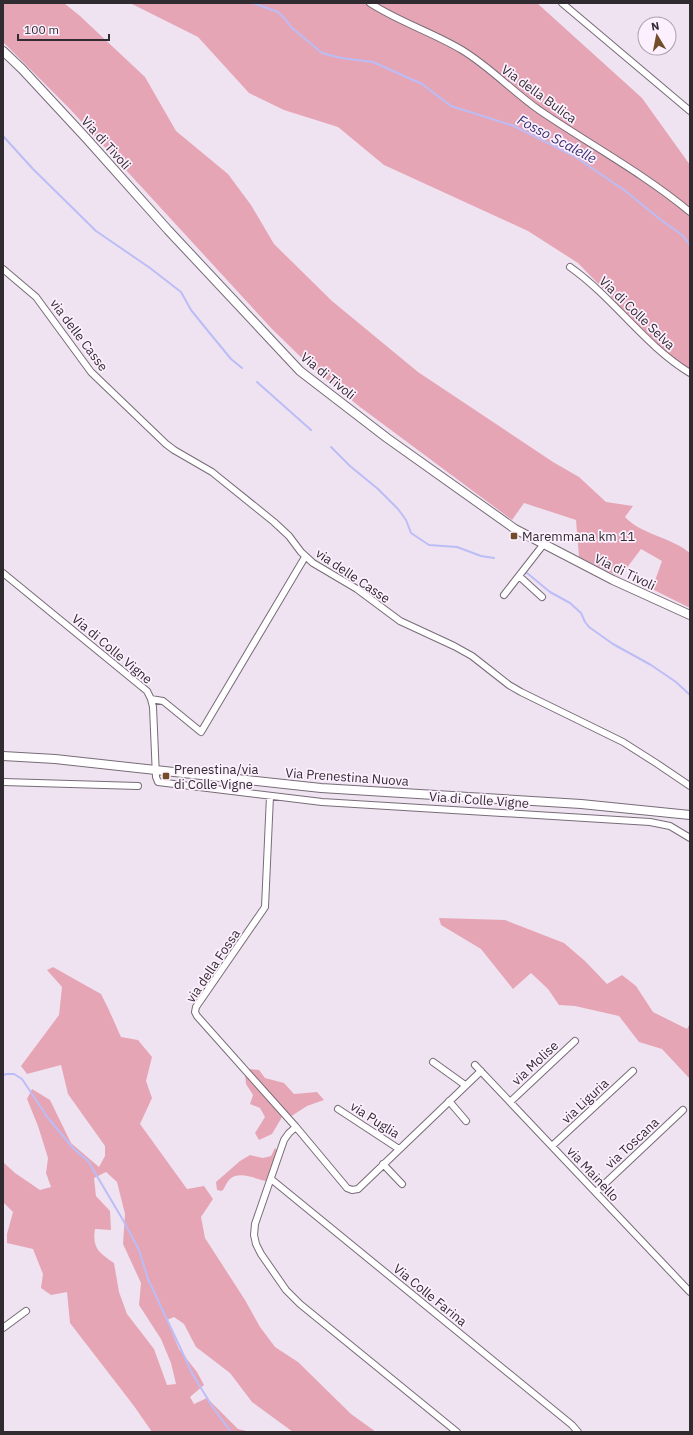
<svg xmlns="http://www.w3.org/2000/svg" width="693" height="1435" viewBox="0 0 693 1435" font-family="'IBM Plex Sans',sans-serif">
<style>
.forest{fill:#e6a5b5;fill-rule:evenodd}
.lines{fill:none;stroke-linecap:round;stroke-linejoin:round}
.stream{stroke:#bbbdf6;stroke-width:2}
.minor-casing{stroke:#776c78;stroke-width:8}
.secondary-casing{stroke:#776c78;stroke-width:10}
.minor{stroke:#fff;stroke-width:6}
.secondary{stroke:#fff;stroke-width:8}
.poi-dot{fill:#734d2a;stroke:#fdf0fe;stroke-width:1.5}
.labels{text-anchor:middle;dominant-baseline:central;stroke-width:3.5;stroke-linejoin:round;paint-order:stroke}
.street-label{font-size:13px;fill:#302b30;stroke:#fdf0fe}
.poi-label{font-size:13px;fill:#302b30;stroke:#fdf0fe;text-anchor:start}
.water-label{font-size:14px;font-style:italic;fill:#342e6f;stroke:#fdf0fe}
</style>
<rect width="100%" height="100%" fill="#f0e3f1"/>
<path class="forest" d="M3 3H64L80 16 145 77 176 131 228 174 251 205 274 244 332 301 418 372 553 462 579 477 606 502 633 506 625 517C642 535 671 537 690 553V608L652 589 662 561 641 549 620 577 579 557 576 520 524 503 512 520 360 407 309 365 272 329 68 107 3 42Z
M130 3H537L642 98 690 165V371L637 331 613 299 578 263 528 231 384 165 338 127 284 110 249 93 198 37Z
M439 918 505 920 564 943 585 961 607 984 622 975 636 986 653 1012 687 1029 690 1023V1079L662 1049 639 1042 619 1016 575 1006 559 1005 548 989 531 973 513 989 481 949 441 925Z
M53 967 101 994 108 1008 121 1037 138 1040 152 1057 146 1081 152 1098 140 1124 187 1189 204 1186 213 1199 201 1217 205 1238 245 1300 260 1327 275 1347 298 1362 351 1414 376 1432H293L252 1402 230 1373 196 1347 184 1324 174 1317 167 1320 179 1349 197 1372 204 1385 190 1397 194 1404 207 1398 238 1429 251 1432H152L134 1406 70 1323 67 1292 51 1295 41 1288 43 1274 33 1249 7 1243V1234L13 1212 3 1202V1162L15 1173 40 1190 51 1187 46 1173 48 1158 38 1126 27 1099 32 1089 50 1100 71 1143 99 1167 105 1156V1146L68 1094 61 1065 27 1074 21 1066 59 1015 62 987 47 970ZM106 1172 117 1182 125 1214 123 1244 141 1283 139 1305 161 1339 171 1363 176 1384 167 1385 154 1349 127 1314 119 1292 114 1263C99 1253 92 1248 95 1229L111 1230 110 1211 96 1196 94 1178Z
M249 1069 259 1070 265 1078 284 1083 294 1094 317 1092 324 1100 307 1106 290 1117 248 1071Z
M245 1074 282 1117 272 1134 259 1140 255 1133 265 1117 260 1108 250 1104 253 1095 246 1084Z
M275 1148 278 1151 266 1181C256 1179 238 1170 229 1180 226 1183 225 1188 222 1191L217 1190 216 1182 240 1161 250 1155 263 1158 271 1156Z"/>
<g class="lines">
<path class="stream" d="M253 3 278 12 285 19 292 28 322 53 341 58 373 62 422 84 451 106 514 126 574 156 624 190 661 220 682 235 690 245
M3 136 33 169 96 231 150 268 181 292 191 310 208 331 231 359 242 368
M257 382 311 430
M331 447 350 466 378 489 398 509 406 520 411 533 429 545 457 547 481 556 494 558
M527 573 550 592 570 603 581 613 585 622 589 627 613 644 651 665 676 682 690 695
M3 1075 7 1074H14L22 1079 48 1118 73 1148 88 1161 123 1220 139 1250 148 1279 193 1375 212 1406 231 1432"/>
<g class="minor-casing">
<path id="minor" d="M370 3C399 22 432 32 462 50 490 67 512 91 539 110 589 144 643 173 690 212
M562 3 690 111
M570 267C614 298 644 345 690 373
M3 269 36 297 91 372 166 444 174 450 212 472 274 522 289 536 301 552 313 563 357 589 400 621 454 646 472 656 509 685 521 692 623 742 656 763 690 786
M3 573 147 691 151 699 153 707 156 777 158 782 322 802 650 822 670 826 690 838
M519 576 542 597
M504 595 543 545
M151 699 163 701 168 705 201 732 305 557
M3 782 138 786
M270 796 265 907 196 1007 195 1012 197 1016 296 1127 347 1188 352 1190 358 1189 481 1071
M433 1062 465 1085
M475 1065 690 1292
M449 1101 466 1121
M510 1102 575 1041
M338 1109 399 1149
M296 1127 289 1133 284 1140 255 1224 254 1235 256 1244 261 1254 286 1290 300 1304 457 1432
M552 1146 633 1071
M383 1164 402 1184
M271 1179 572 1425 578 1432
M596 1192 683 1110
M3 1328 26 1311"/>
</g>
<g class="secondary-casing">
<path id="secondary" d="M3 51 22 69 86 138 168 230 300 371 387 438 515 529 613 580 690 615
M3 756 55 759 321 788 581 804 690 815"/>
</g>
<use href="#minor" class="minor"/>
<use href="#secondary" class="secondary"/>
</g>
<g class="poi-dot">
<rect x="510" y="532" width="8" height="8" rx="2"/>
<rect x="162" y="772" width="8" height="8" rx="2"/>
</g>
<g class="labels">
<g class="street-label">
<text transform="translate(539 94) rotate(36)">Via della Bulica</text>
<text transform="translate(106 143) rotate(48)">Via di Tivoli</text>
<text transform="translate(637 313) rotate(44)">Via di Colle Selva</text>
<text transform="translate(79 335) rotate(53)">via delle Casse</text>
<text transform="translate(328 376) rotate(39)">Via di Tivoli</text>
<text transform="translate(625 572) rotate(26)">Via di Tivoli</text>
<text transform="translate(353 576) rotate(34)">via delle Casse</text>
<text transform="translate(112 649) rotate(40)">Via di Colle Vigne</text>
<text transform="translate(347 777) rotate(4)">Via Prenestina Nuova</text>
<text transform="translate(479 800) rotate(4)">Via di Colle Vigne</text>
<text transform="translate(213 966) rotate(-56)">via della Fossa</text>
<text transform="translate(535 1063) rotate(-43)">via Molise</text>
<text transform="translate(585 1101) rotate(-43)">via Liguria</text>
<text transform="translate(375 1120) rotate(33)">via Puglia</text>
<text transform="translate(632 1143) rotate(-43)">via Toscana</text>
<text transform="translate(593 1174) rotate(47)">via Mainello</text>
<text transform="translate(430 1295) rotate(39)">Via Colle Farina</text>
</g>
<g class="poi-label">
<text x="522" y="536">Maremmana km 11</text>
<text x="174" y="769">Prenestina/via<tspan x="174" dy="15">di Colle Vigne</tspan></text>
</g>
<g class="water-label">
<text transform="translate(557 139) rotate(28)">Fosso Scalelle</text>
</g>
</g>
<rect width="693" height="1435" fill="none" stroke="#302b30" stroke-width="8"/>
<g transform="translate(657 36) rotate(350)"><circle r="19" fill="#fdf0fe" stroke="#aba1ac"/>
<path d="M0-3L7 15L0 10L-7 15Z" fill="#734d2a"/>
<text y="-6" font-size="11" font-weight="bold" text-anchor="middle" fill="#302b30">N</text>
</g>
<path d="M18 34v6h91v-6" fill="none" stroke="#302b30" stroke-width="2"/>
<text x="24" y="34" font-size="12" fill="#302b30" stroke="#fdf0fe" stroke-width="3" paint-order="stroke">100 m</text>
</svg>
